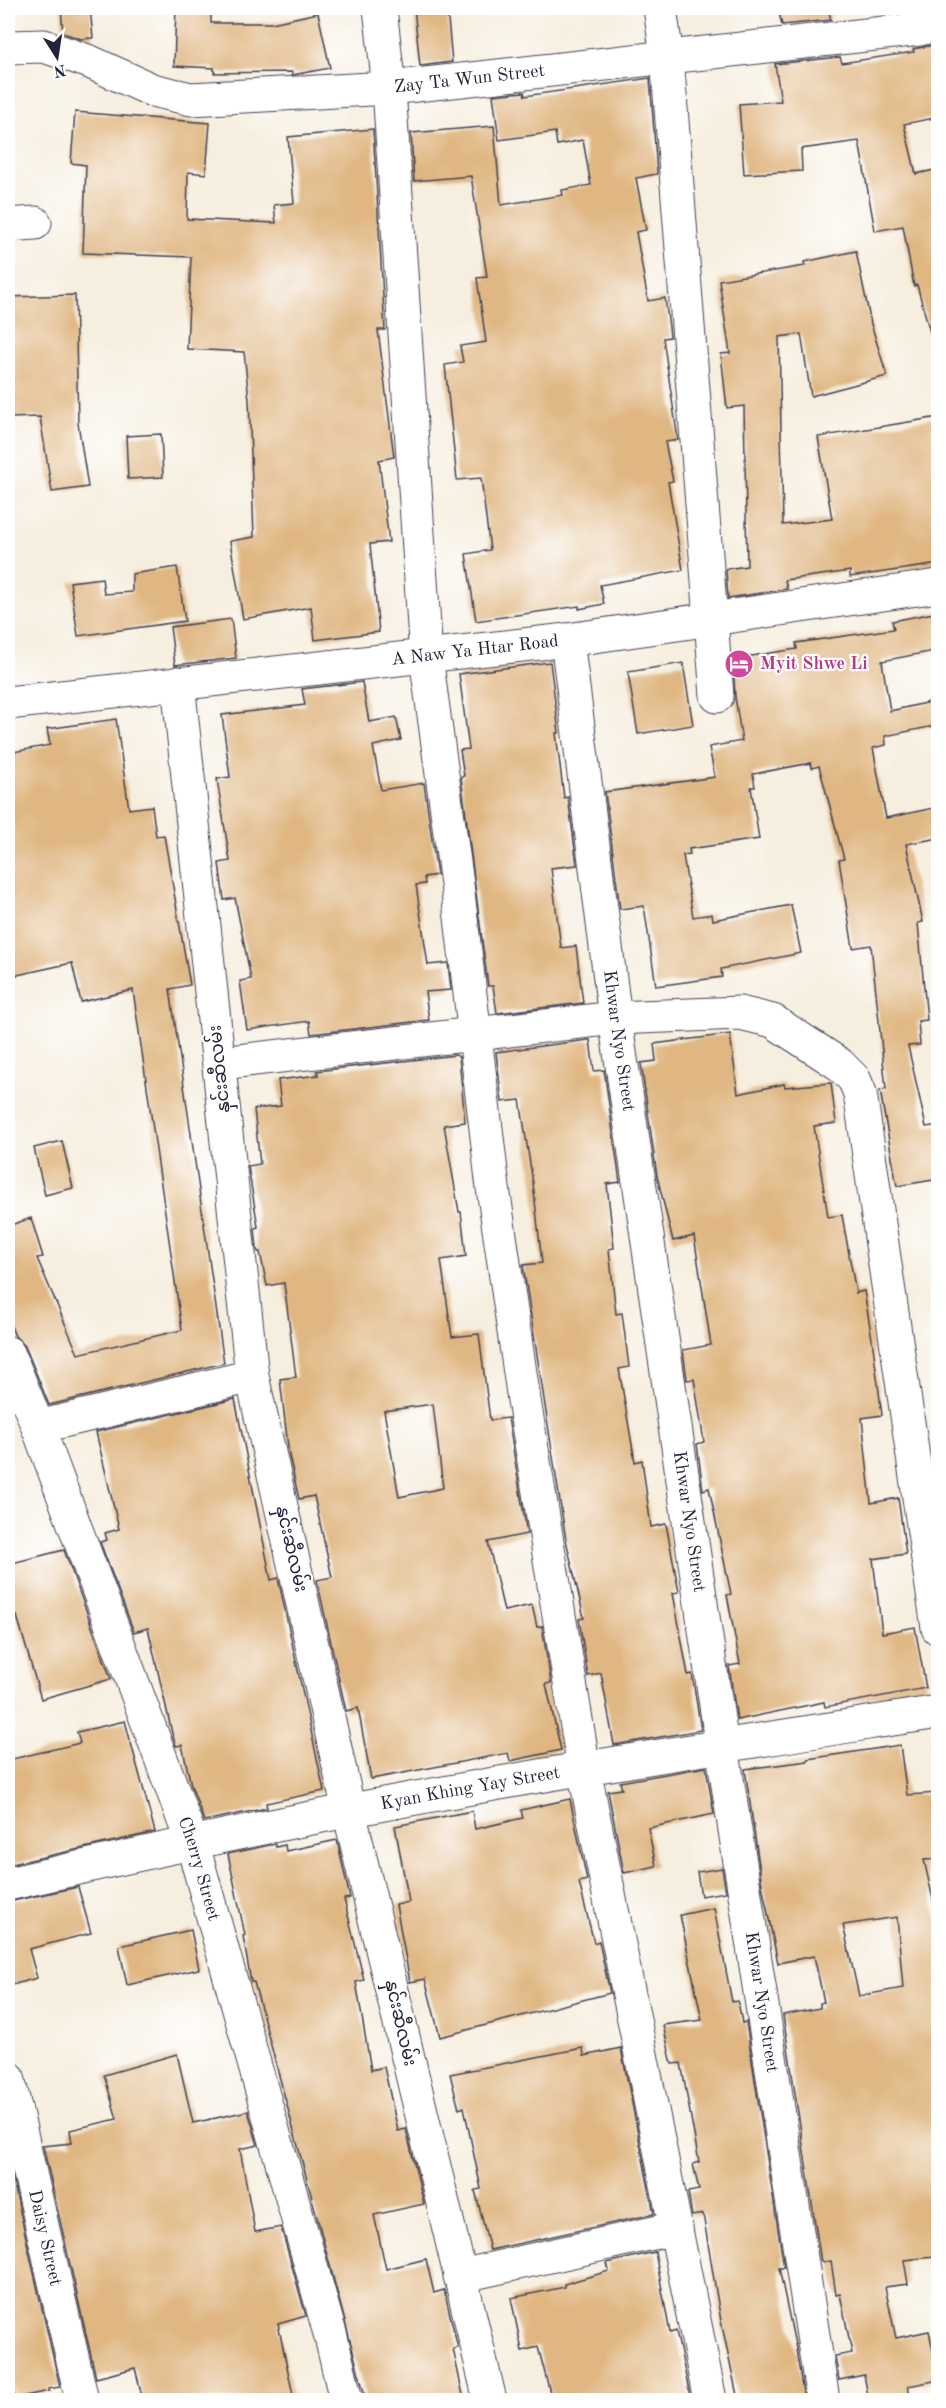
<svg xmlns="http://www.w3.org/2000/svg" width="946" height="2408" viewBox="0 0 946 2408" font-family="'Old Standard TT','Noto Sans Myanmar',serif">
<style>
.building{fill:#e0b783;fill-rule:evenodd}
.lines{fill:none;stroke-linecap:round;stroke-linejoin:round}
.minor-casing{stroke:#424153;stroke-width:35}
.minor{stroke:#fff;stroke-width:33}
.labels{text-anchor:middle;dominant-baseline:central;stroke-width:4.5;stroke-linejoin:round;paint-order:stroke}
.street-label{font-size:18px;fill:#22223b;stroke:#fff}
.hotel-label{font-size:18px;font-weight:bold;fill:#b23c85;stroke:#fff;text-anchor:start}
</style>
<rect width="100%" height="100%" fill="#fff"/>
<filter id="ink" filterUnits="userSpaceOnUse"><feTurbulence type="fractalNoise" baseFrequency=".0167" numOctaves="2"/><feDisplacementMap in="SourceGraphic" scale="12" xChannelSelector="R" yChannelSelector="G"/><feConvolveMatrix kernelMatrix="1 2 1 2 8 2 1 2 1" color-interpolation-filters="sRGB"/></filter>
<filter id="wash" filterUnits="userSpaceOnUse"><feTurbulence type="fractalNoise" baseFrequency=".008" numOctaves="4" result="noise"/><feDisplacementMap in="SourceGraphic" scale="24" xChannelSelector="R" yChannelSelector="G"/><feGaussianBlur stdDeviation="1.35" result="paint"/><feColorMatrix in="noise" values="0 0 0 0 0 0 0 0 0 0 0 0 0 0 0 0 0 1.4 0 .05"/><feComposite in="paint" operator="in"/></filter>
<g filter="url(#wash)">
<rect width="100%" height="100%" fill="#f6eede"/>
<g id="blocks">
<path class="building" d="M61 8H90L93 38 81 39 63 33Z
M176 8H211V23H272L318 13 330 68 292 75V72L214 73V68L174 66Z
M414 8H447L452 62 420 66Z
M778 8H828L831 20 782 25Z
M939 44V117L904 124 916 174 939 169V335L931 336 917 285 914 286 903 226 875 231 859 141 801 149 802 171 744 174 739 104 781 101 775 64 840 57 842 63 914 52 913 49Z
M650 78 657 174 636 178 646 230 636 232 648 301 665 298 669 327 670 337 663 338 678 440 665 442 673 481 668 482 683 570 600 585 604 604 579 609V606L476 621 466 554 490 550 481 478 457 480 445 365 463 362 460 346 486 342 477 278 487 277 471 176 414 181 411 133 494 126 501 205 563 195 562 190 591 185 583 140 557 145 555 132 499 140 493 95 524 92 525 96Z
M75 112 210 123 206 174 188 172 187 219 276 223 274 205 294 203 288 137 373 129 385 330H378L394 457 379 460 389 542 370 544 379 632 315 640 311 607 243 619 230 541 254 537 249 400 244 352 187 349 191 257 83 253 86 165 71 163Z
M856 251 871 324 887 376 811 396 801 334 779 337 783 525 832 519 818 437 939 417V564L850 577V571L785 580 787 589 728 598 726 569 747 566 744 406 727 408 721 354 730 353 719 280 805 266 804 262Z
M75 295 78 423 88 487 52 492 40 417 8 418V297Z
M161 434 163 477 128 479 126 436Z
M177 567 185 621 78 636 70 582 102 578 104 594 132 592V574Z
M939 612V650L882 661 890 711 939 700V725L885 736 886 745 873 748 886 818 939 807V838L906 844 923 922 918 923 927 1020 918 1021 920 1045 908 1046 926 1127 939 1125V1179L897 1186 880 1090 886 1089 871 945 853 948 839 860 844 859 819 766 812 768 811 763 753 774 755 787H751L759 839 689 849 690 854 683 855 693 917 712 914 713 920 791 905 801 953 721 969 722 977 656 986 644 906 620 909 605 792 715 777 709 747 742 741 735 697 733 659 797 649 796 643 894 629 892 621Z
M231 619 236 658 175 665 170 627Z
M550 662 559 733H556L564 798 568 797 577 865 551 868 561 948 576 946 583 1003 497 1013 493 986H488L461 777 464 776 460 750 469 749 459 674Z
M683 663 693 725 638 734 628 672Z
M362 682 369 722 396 717 401 740 373 746 381 790 424 783 437 875 424 877 425 884 416 885 428 965 448 963 451 990 425 992 429 1020 311 1034 309 1021 247 1030 240 981 251 979 235 898 224 900 219 863 230 861 217 779 230 777 222 715 305 705 302 689Z
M116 719 129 809 152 806 156 836 164 835 190 985 170 989 224 1363 49 1405 25 1346 15 1336 8 1319V1226L31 1218 43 1257 37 1258 78 1354 182 1330 133 990 81 1002 72 963 8 977V753L50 745 47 729Z
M730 1034 738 1094 784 1084 785 1087 831 1083 836 1123 814 1126 828 1217 842 1215 856 1293 864 1291 872 1339 882 1415 862 1418 871 1503 898 1498 906 1554 873 1559 882 1633 915 1627 926 1688 825 1707 824 1702 737 1720 729 1666 740 1664 727 1595 731 1594 709 1488 703 1490 697 1444 704 1442 694 1379 687 1380 683 1350 711 1345 694 1236 673 1241 657 1176 641 1063 656 1061 654 1044Z
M588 1040H590L594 1071 604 1070 620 1182 607 1184 614 1248 609 1249 616 1314 622 1313 629 1367 619 1369 635 1462 642 1460 651 1527 666 1524 679 1592 673 1593 688 1675 692 1674 701 1730 614 1745 601 1673 588 1676 579 1619 584 1618 566 1540 523 1265 542 1263 533 1183 520 1100 502 1102 496 1052Z
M456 1055 459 1057 465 1122 444 1125 459 1212H461L466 1256 441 1260 452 1337 479 1334 490 1420 508 1418 527 1534 488 1542 504 1611 532 1605 537 1627 542 1626 551 1683 546 1684 561 1750 510 1761 508 1753 371 1779 358 1708 346 1711 317 1580 332 1577 314 1496 299 1499 289 1455 280 1379 296 1377 284 1283 267 1286 260 1252H258L257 1249 255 1228 258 1227 248 1166 260 1164 254 1109 281 1106 278 1080 318 1075 317 1071ZM433 1404 443 1488 399 1497 384 1411Z
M62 1141 73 1188 45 1195 34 1148Z
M235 1399 271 1580 278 1578 324 1791 266 1803 267 1808 204 1821 191 1785 182 1745 176 1746 172 1733 148 1628 134 1632 100 1542 107 1540 105 1533 119 1529 96 1432Z
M64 1550 111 1679 41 1699 17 1616 8 1618V1564Z
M125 1721 155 1832 8 1865V1760L80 1743 77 1732Z
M900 1745 907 1795 939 1793V1859L924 1860 939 1926V2251H934V2257L904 2260 908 2284 885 2287 896 2338 929 2331 939 2380 908 2386 911 2398 898 2400H869L864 2375 839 2380 835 2356 852 2353 840 2294 836 2295 831 2261 821 2262 783 2015 820 2008V2003L824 2002 814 1956 778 1963 762 1885 745 1769 808 1761V1759ZM897 1917 903 1988 859 1996 843 1925Z
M706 1767 714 1814 648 1828 656 1866 624 1873 608 1791 622 1789 620 1782Z
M570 1799 587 1880 579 1882 594 1943 599 1941 610 1993 440 2037 425 1979 410 1982 396 1905 409 1902 395 1826 472 1811 475 1829 523 1818 521 1810Z
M337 1840 350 1898 344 1899 364 1980 356 1982 371 2070 384 2067 398 2131 406 2129 424 2204 374 2215 386 2269 426 2259 434 2293 444 2290 458 2348 453 2349 464 2400H366L254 1982H251L243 1936 245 1935 228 1854 275 1844 276 1847 285 1845 286 1851Z
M722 1868 726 1892 701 1896 697 1872Z
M78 1887 91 1933 29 1949 37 1978 8 1986V1902Z
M714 1908 732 2002 738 2001 742 2023 746 2022 784 2268H779L796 2349 804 2400H738L721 2321 703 2214 692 2216 688 2192 699 2190 693 2164 699 2162 681 2063 672 2064 663 2025 702 2020 680 1915Z
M191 1930 199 1969 127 1985 119 1946Z
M583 2048 584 2056 621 2048 654 2214 490 2250 475 2190 481 2189 464 2107 459 2109 450 2074Z
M177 2054 193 2123 248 2111 258 2145 240 2149 255 2232 281 2227 306 2316 278 2324 294 2400H143L135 2368 96 2378 43 2146 72 2143 70 2130 117 2119 104 2075Z
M8 2159 60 2387 48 2389 49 2391 15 2398 8 2362Z
M655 2252 670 2333 676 2331 691 2400H552L538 2347 522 2351 511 2298 565 2287 564 2284 609 2271 607 2263Z"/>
</g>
</g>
<g filter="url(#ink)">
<use href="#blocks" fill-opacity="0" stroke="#424153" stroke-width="1.5"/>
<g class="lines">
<g class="minor-casing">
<g id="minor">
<path d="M380 8 389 88 426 657 457 884 493 1188 524 1400 584 1769 710 2400"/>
<path d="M660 8 667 57 717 696"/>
<path id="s1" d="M8 47 44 46 90 62 152 90 191 99 389 88 920 29 938 25"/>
<path d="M8 225 35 223"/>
<path id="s2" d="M567 640 615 1018 722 1746 823 2400"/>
<path d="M178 683 252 1376 349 1811 490 2400"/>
<path id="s3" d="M8 703 567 640 938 586"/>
<path d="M220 1063 615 1018 740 1013 773 1021 839 1064 854 1079 860 1093 938 1628"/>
<path id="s4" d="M8 1353 38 1427 192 1842 331 2337 346 2400"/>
<path d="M38 1427 252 1376"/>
<path id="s5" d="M8 1884C120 1858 233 1833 347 1811 543 1773 741 1743 938 1712"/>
<path id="s6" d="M8 2077 82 2400"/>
<path d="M460 2276 676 2228"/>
</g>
</g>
<use href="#minor" class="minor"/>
</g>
</g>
<defs>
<g id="hotel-disc" transform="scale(1.5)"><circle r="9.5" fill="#d1479c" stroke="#fff"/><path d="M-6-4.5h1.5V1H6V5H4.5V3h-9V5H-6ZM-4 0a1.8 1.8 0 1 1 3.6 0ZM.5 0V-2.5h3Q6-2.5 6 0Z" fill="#fff"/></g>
</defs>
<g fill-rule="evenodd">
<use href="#hotel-disc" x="739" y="664"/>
</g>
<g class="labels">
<g class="street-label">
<text stroke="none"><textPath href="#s1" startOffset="472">Zay Ta Wun Street</textPath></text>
<text stroke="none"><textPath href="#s3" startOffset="470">A Naw Ya Htar Road</textPath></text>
<text stroke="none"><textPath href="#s2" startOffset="404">Khwar Nyo Street</textPath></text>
<text transform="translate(220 1069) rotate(-96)">နှင်းဆီလမ်း</text>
<text stroke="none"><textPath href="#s2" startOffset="890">Khwar Nyo Street</textPath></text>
<text transform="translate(291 1549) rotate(77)">နှင်းဆီလမ်း</text>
<text stroke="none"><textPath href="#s5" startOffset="472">Kyan Khing Yay Street</textPath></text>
<text stroke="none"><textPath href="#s4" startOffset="550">Cherry Street</textPath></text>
<text stroke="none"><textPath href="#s2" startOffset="1376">Khwar Nyo Street</textPath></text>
<text transform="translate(400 2023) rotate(77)">နှင်းဆီလမ်း</text>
<text stroke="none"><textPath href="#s6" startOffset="165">Daisy Street</textPath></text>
</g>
<g class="hotel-label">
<text x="760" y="664">Myit Shwe Li</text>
</g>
</g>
<rect width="946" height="2408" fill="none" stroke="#fff" stroke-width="30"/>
<g transform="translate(57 57) rotate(168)" stroke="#ffffff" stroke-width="4.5" paint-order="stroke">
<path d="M0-4.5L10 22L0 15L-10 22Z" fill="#22223b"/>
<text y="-9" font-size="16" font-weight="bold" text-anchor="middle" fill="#22223b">N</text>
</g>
</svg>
